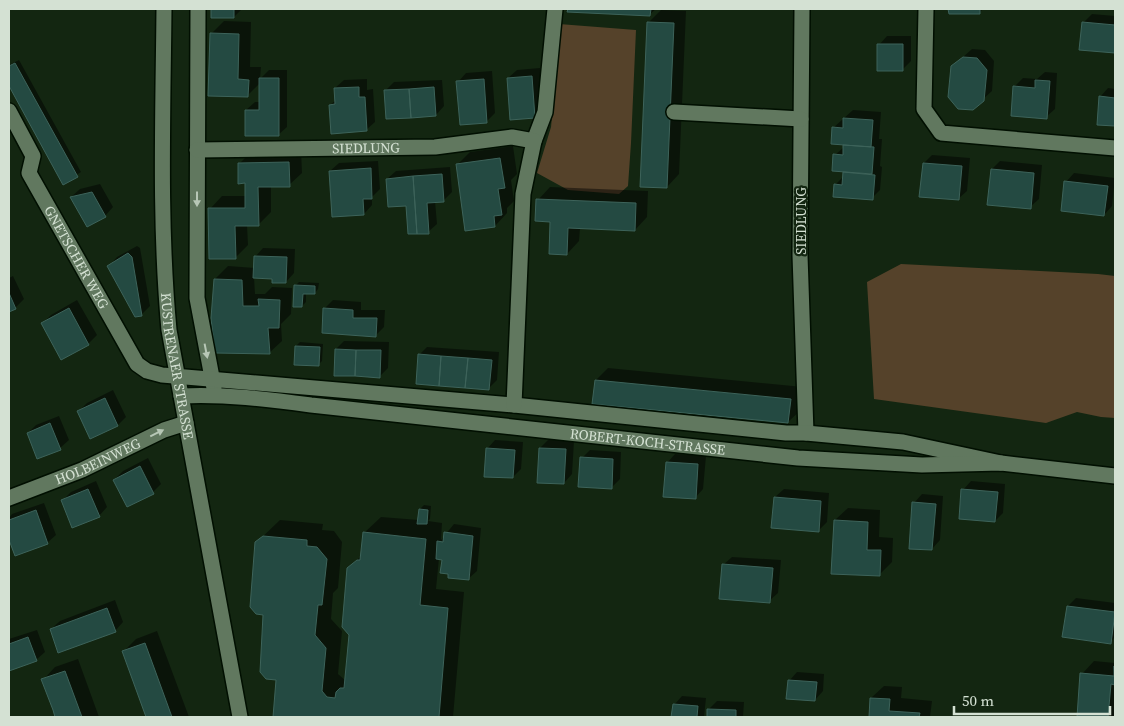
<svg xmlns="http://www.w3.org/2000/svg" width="1124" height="726" viewBox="0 0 1124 726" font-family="'Source Serif 4',serif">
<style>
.green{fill:#55422a}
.shadow{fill:#0007}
.building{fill:#244a42;stroke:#3d635a}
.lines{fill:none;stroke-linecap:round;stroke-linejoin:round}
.minor-casing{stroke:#010f01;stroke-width:18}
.minor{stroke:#61785f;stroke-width:15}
.oneway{fill:#b7c7b6}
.labels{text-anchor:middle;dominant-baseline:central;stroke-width:4.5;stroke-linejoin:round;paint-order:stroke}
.street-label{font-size:14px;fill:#d4e1d3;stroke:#132611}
</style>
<rect width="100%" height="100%" fill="#132611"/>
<path class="green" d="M559 24 636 30 631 143 628 186 619 194 568 190 537 173 551 127 559 43Z
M901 264 1098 274 1115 276V418L1101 417 1077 412 1046 423 874 399 867 282Z"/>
<path class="shadow" d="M212 9H242L234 17H212Z
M569 9H656L650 14 569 11Z
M950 9H983L979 13H950Z
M661 10 686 11 679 174 667 187 648 23Z
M1092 14 1115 16V52L1081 49 1083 23Z
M224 21 251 22 250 67H261L260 79 269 70H287V127L278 135 246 110 255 102H260L261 82 248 95H210L211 34Z
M887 36H911V61L902 70 879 45Z
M972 49 985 50 994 61 992 91 972 109 952 67Z
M19 60 81 172 64 183 9 83V65Z
M540 68 543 109 534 117 508 78 517 70Z
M492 71 495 113 486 122 458 82 466 73Z
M1045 72 1057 73 1055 109 1046 117 1014 87 1023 78 1037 79Z
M367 79V90L373 89 375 122 366 130 330 105 336 100 335 88 344 80Z
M442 80 444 106 436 115 385 91 394 82Z
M1108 88 1115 89V125L1098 124 1100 97Z
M853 110 881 112 879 139H882L880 166 882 167 880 190 872 198 835 185 844 176V171L835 155 844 147 845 144 833 128Z
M513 146 517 174 511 180 514 201 507 208V213L495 226 457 165 470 152Z
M301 150 302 173 289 185 271 186V212L258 225H247L248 245 235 258 210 209 222 196H246V182L239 164 252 151Z
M932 155 970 158 967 191 958 199 924 163Z
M378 161 380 189 372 197V205L364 214 333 215 330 171 339 163Z
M1000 161 1042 165 1039 199 1030 207 992 169Z
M450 167 452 192 443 201H435L437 224 428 232 387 179 396 171Z
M1074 173 1115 178 1112 206 1104 215 1066 182Z
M100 184 113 207 105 216 71 197 80 189Z
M550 187 648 191 647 217 635 230 580 228 579 241 567 254 551 220 538 200Z
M137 246 140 248 150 306 141 315 109 266 117 257Z
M263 248 295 249 294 273 286 282 273 277H254L255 294H265L272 287 292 288 291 314 281 324 282 341 269 353 215 279 228 266 255 268V257Z
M13 276 24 299 15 308 9 311V278Z
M299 282 319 283 318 289 315 293H306V302L302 306 295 286Z
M77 300 97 335 88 344 43 323 51 315Z
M333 300 361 302V310H385L384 327 375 336 324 309Z
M344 341 389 342 388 368 379 377 336 349Z
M300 342 323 344 322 361 318 365 296 346Z
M427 347 499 352 497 380 489 388 419 355Z
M608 368 803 387 801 410 788 422 596 380Z
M113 390 126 417 118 425 78 412 87 403Z
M59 416 69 440 60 448 28 433 36 425Z
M495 440 523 442 521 469 513 477 487 449Z
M548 440 574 441 572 474 564 483 540 448Z
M590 450 621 452 620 479 611 488 582 458Z
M675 454 706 456 703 489 695 498 667 463Z
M148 458 161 484 153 492 114 480 123 471Z
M96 481 107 507 99 516 62 501 71 492Z
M971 481 1005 484 1003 513 995 521 963 490Z
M784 489 829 493 827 522 818 531 775 497Z
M922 494 943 496 940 540 932 549 914 503Z
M44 503 56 535 47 543 15 555 9 536V518L12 514Z
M424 505 431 506 430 519 428 521 442 523 441 540 454 524 481 528 477 571 468 579 443 559 439 558 436 589 464 592 453 717H274L277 679 265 614 257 542 280 520 323 524 322 530 334 531 342 542 338 588 333 593 331 619 342 631 338 674 346 681 350 635 348 569 362 555 364 533 381 517 419 520 420 509Z
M848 508 880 510 879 537 893 538 892 562 879 575 835 520Z
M732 557 781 560 778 593 769 601 723 565Z
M1076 598 1115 603V637L1110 642 1068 606Z
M115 600 123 622 115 631 51 629 60 621Z
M37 630 45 652 36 660 9 670V639Z
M157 631 189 717H147L123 652 136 639Z
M78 659 99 717H57L43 680 55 667Z
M1094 661 1115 663V717H1078L1082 674Z
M797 672 824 674 823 691 815 700 789 681Z
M884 686 902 687 901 698 932 701 930 717H870L871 698Z
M682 696 706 698 704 717H673L674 705Z
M717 701 744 702 743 717H708L709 709Z"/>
<path class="building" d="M211 9H234V18H211Z
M568 9H651L650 16 567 12Z
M948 9H980V14H949Z
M647 22 674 23 667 188 640 187Z
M1082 22 1115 25V53L1079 50Z
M210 33 239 34 238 79 249 80 248 97 208 96Z
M877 44H903V71H877Z
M963 57 977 58 987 70 984 101 973 110 958 109 948 97 951 66Z
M15 63 78 177 63 185 9 86V66Z
M532 76 535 118 510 120 507 78Z
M259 78H279V136H245V110H259Z
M484 79 487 123 460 125 456 81Z
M1035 80 1050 81 1047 119 1011 116 1013 86 1035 88Z
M359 87V97H365L367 131 331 134 329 105 335 104 334 88Z
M434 87 436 116 411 118 409 89Z
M409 89 411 118 386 119 384 90Z
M1099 96 1115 98V126L1097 125Z
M843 118 873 120 871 147 831 144 832 127 843 128Z
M843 145 874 147 872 174 832 171 833 154 843 155Z
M500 158 505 188 498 189 502 215 494 216 495 227 465 231 456 164Z
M289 162 290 187H258L259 226H235L236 259H209L208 208H245V183L238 184V163Z
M923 163 962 166 959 200 919 197Z
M371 168 372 199H363L364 215 332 217 329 171Z
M991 169 1034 173 1031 209 987 205Z
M843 172 875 175 873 200 833 197 834 184 842 185Z
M442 174 444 202 427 203 429 234H417L413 176Z
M413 176 417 234H408L406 206 388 207 386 179Z
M1064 181 1108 186 1104 216 1061 211Z
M92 192 106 217 87 227 70 197Z
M536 199 636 203 635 231 568 228 567 255 549 254 550 222 535 221Z
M128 253 132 257 142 316 135 317 107 266Z
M254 256 287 257 286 283H272V279L253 278Z
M214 279 242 280 243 306H259L258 299 280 300 279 328H268L270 354 215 353 211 318Z
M294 285 315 286V294H303L302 307H293Z
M9 293 16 309 9 312Z
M69 308 89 345 61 360 41 323Z
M323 308 353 310V318H377L376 337 322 333Z
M295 346 320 347 319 366 294 365Z
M335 349 356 350 355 376H334Z
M356 350H381L380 378 355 376Z
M418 354 441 356 439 386 416 384Z
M441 356 468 358 465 388 439 386Z
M468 358 492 360 489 390 465 388Z
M595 380 791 399 788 423 592 404Z
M105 398 118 426 90 439 77 411Z
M50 423 61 450 37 459 27 433Z
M486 448 515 450 513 478 484 477Z
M539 448 566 449 564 484 537 483Z
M580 457 613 459 612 489 578 487Z
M666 462 698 464 696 499 663 497Z
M140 466 154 494 127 507 113 480Z
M88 489 100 517 72 528 61 500Z
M961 489 998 492 995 522 959 519Z
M774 497 821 501 819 532 771 528Z
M912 502 936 504 932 550 909 549Z
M419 509 428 510 427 524H417Z
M36 510 48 544 15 556 9 540V520Z
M834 520 868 522 867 550H881L880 576 831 574Z
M363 532 426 539 420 605 448 608 439 717H273L276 680 266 679 260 672 263 615 256 614 250 607 255 542 263 536 307 540V546L317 547 327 559 322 605H318L315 635 326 648 322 691 327 697 335 698 336 692 340 688H344L349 635 342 627 347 568 357 560H360Z
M444 532 473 536 469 580 448 578V574L440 573 442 560 436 559 437 541 443 542Z
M722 564 773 568 770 603 719 599Z
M1067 606 1115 612 1111 644 1062 637Z
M107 608 116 632 58 653 50 629Z
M28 637 37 661 9 671V644Z
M145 643 156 673 172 717H146L122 651Z
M1114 666 1115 685 1111 684 1108 717H1077L1080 673 1114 676Z
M65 671 82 717H55L53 710 41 679Z
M788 680 817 682 815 701 786 699Z
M870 698 890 699 889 711 920 713 919 717H869Z
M673 704 698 706 697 717H671Z
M707 709 736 710V717H707Z"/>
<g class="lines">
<g class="minor-casing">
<g id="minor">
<path id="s1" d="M164 9C163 116 159 223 169 330L240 717"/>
<path d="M198 9 197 298 214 388"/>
<path d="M802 9 800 255 806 433"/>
<path d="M926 9 924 109 941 133 1115 148"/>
<path id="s2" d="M9 111 33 156 29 173 137 364 147 371 162 375 514 405 786 433H806L903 442 1001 463"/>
<path d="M674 112 801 119"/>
<path d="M534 141 545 112 555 9"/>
<path id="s3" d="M197 150 435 147 512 137 534 141 523 194 514 405"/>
<path id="s4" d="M181 396C225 394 267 399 311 405L798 458 922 465 1001 463 1115 476"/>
<path id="s5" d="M9 498 82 470 164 430 186 423"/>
</g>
</g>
<use href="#minor" class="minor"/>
</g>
<defs><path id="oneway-solid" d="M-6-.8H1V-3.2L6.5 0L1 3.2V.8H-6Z" transform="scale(1.25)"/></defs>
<g class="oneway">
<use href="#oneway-solid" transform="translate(197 199) rotate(90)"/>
<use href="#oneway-solid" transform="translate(206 351) rotate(79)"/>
<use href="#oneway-solid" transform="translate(157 433) rotate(-26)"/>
</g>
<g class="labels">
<g class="street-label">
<text stroke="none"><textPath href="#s3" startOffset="169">SIEDLUNG</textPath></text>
<text transform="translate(801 221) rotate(-90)">SIEDLUNG</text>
<text stroke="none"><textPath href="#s2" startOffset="165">GNETSCHER WEG</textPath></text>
<text stroke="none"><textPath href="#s1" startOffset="358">KUSTRENAER STRASSE</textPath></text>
<text stroke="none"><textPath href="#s4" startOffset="469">ROBERT-KOCH-STRASSE</textPath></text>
<text stroke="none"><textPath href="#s5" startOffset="96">HOLBEINWEG</textPath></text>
</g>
</g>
<rect width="1124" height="726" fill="none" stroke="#d4e1d3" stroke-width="20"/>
<path d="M954 706v8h156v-8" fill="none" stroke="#d4e1d3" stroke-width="2.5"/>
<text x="962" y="706" font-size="15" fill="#d4e1d3" stroke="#132611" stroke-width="4" paint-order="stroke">50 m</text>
</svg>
